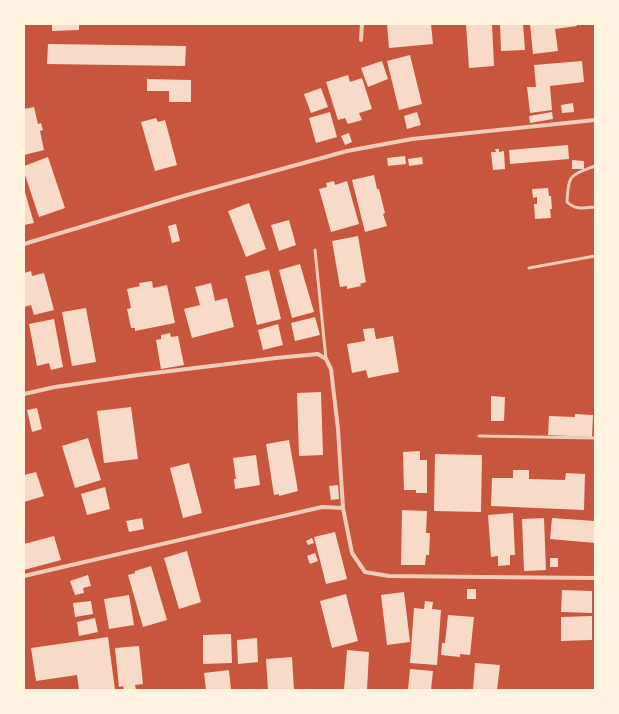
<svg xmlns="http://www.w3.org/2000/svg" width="619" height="714" viewBox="0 0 619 714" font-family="Manrope,sans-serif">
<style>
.building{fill:#f7dbc8}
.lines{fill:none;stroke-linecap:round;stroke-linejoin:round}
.service{stroke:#f1ccb7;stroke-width:3}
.minor{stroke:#f1ccb7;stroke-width:4}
</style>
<rect width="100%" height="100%" fill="#c8553d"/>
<path class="building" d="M52 24H79V30L52 31Z
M387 24H431L433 44 389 48Z
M466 24H492L494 66 469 68Z
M500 24H523L525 50 501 51Z
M530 24H577V26L555 29 558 51 533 54Z
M48 44 186 46 185 66 47 64Z
M410 55 422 104 399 110 387 61Z
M382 61 388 79 368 87 361 68Z
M582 61 584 82 550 86 552 110 530 113 527 87H536L534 65Z
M348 75 350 82 362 78 372 109 359 113 362 120 348 124 345 118 338 120 326 82Z
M147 79 191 80V102H169V91H147Z
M321 88 328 107 311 113 304 94Z
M573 103 574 112 562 113 561 105Z
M34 107 38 124 41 123 43 130 40 131 44 150 24 155V109Z
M330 112 337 137 316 143 309 118Z
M417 112 421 125 407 129 404 116Z
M552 112 553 119 530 123 529 116Z
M156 118 158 122 165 120 177 165 155 171 141 122Z
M349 133 352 142 345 145 341 136Z
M568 145 569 159 510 164 509 150Z
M495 149H499V152L504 151 505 169 493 170 491 152H496Z
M405 156 406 164 388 166 387 158Z
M48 157 65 208 39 217 24 172V166Z
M422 157 423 164 409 166 408 159Z
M572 160 584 161V169H572Z
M374 175 377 189H379L385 213 383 214 387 226 365 232 352 180Z
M334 181 335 185 347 181 359 224 331 232 319 189 327 187 326 183Z
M548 188 549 196H551L552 209H550L551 218 535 219 534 204H537V197L533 198 532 189Z
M24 189 34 223 24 225Z
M249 203 266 249 246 257 228 211Z
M289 220 296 245 279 251 271 225Z
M176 224 180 241 172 243 168 226Z
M358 236 366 282 360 284 361 286 347 289V286L340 287 332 241Z
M300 264 314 312 292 318 279 270Z
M269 270 281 319 257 325 245 276Z
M31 271 32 276 44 273 54 310 34 315 31 305 24 307V273Z
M152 281 153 288 167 285 175 323 135 331V328H131L127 309 131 308 127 289 140 286 139 283Z
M211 283 215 301 227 298 234 327 192 338 184 309 200 305 195 287Z
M86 308 96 362 72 366 62 312Z
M315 317 320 335 295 341 291 323Z
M54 319 63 367 51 370 49 363 37 366 29 324Z
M278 324 283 345 263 350 258 330Z
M374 328 376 339 393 336 399 372 368 378 366 370 352 373 347 344 365 341 363 329Z
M170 333 171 337 178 336 184 365 161 369 156 340 161 339V335Z
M321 392 323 455 299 456 297 393Z
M491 396 505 397 504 421H491Z
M131 407 138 459 104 463 97 411Z
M37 408 42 429 32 432 27 410Z
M575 414 593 415 592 437 548 435 549 416 575 417Z
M88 438 101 480 75 488 62 446Z
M289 440 298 491 279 496V494L274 495 266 444Z
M420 451V460H427V493H416V490H404L403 452Z
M435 454 482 455 481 512 434 511Z
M256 455 260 485 235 489 234 479H236L233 458Z
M189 463 202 513 183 518 170 468Z
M513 470H529V479L565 480 566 473 585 474 584 510 491 506 492 478H513Z
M36 472 44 496 24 502V475Z
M338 485 339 499 331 500 329 486Z
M105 487 110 509 87 515 81 494Z
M402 510 427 511 426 533H430L429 555H426L425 565H401Z
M513 513 515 555H510V565L498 566V556L491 557 488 515Z
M142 518 144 529 129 532 126 521Z
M544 518 546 570 524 571 522 519Z
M552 518 595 521V543L550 539Z
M335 532 347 579 326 584 314 537Z
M54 536 61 560 24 570V544Z
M312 538 314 543 308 545 306 541Z
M187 551 201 602 179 609 164 558Z
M315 553 318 561 310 564 307 556Z
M550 558H558V567H550Z
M151 566 167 620 143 627 128 575 135 573V571Z
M88 575 91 586 83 588 84 593 75 595 70 581Z
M467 589H476V599H467Z
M562 590 592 591V613L561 612Z
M404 592 410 642 387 645 381 595Z
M346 594 358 641 332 648 320 601Z
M129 595 134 625 109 629 104 599Z
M91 601 93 614 75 617 73 603Z
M425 601 433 602 432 609 441 610 437 665 410 663 414 608 424 609Z
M448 615 474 617 470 655 460 654V657L441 655 442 643H445Z
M592 616V640L561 641V617Z
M95 618 98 632 79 636 77 622Z
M231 634 232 663 203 664V635Z
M108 637 115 690H79L77 675 36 681 31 648Z
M257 638 258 662 238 664 237 640Z
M139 646 143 684 135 685 136 690H124L123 686 119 687 115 648Z
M347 650 369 652 367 690H344Z
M292 657 294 690H268L266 659Z
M475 663 500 665 497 690H473Z
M410 669 433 671 431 690H408Z
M229 670 231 690H206L204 673Z"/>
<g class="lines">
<path class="service" d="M595 166C570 176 568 174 567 202 575 210 584 208 595 207
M315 250 326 359
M529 268 595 256
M479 436 595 438"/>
<path class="minor" d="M361 40 362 24
M24 244 187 195 347 151 412 139 595 120
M24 394 55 387 138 375 276 358 318 354 326 359 331 369 338 429 343 508
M24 576 322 507 343 508 352 553 365 572 389 576 595 578"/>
</g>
<rect width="619" height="714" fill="none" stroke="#fff3e0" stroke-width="50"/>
</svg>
